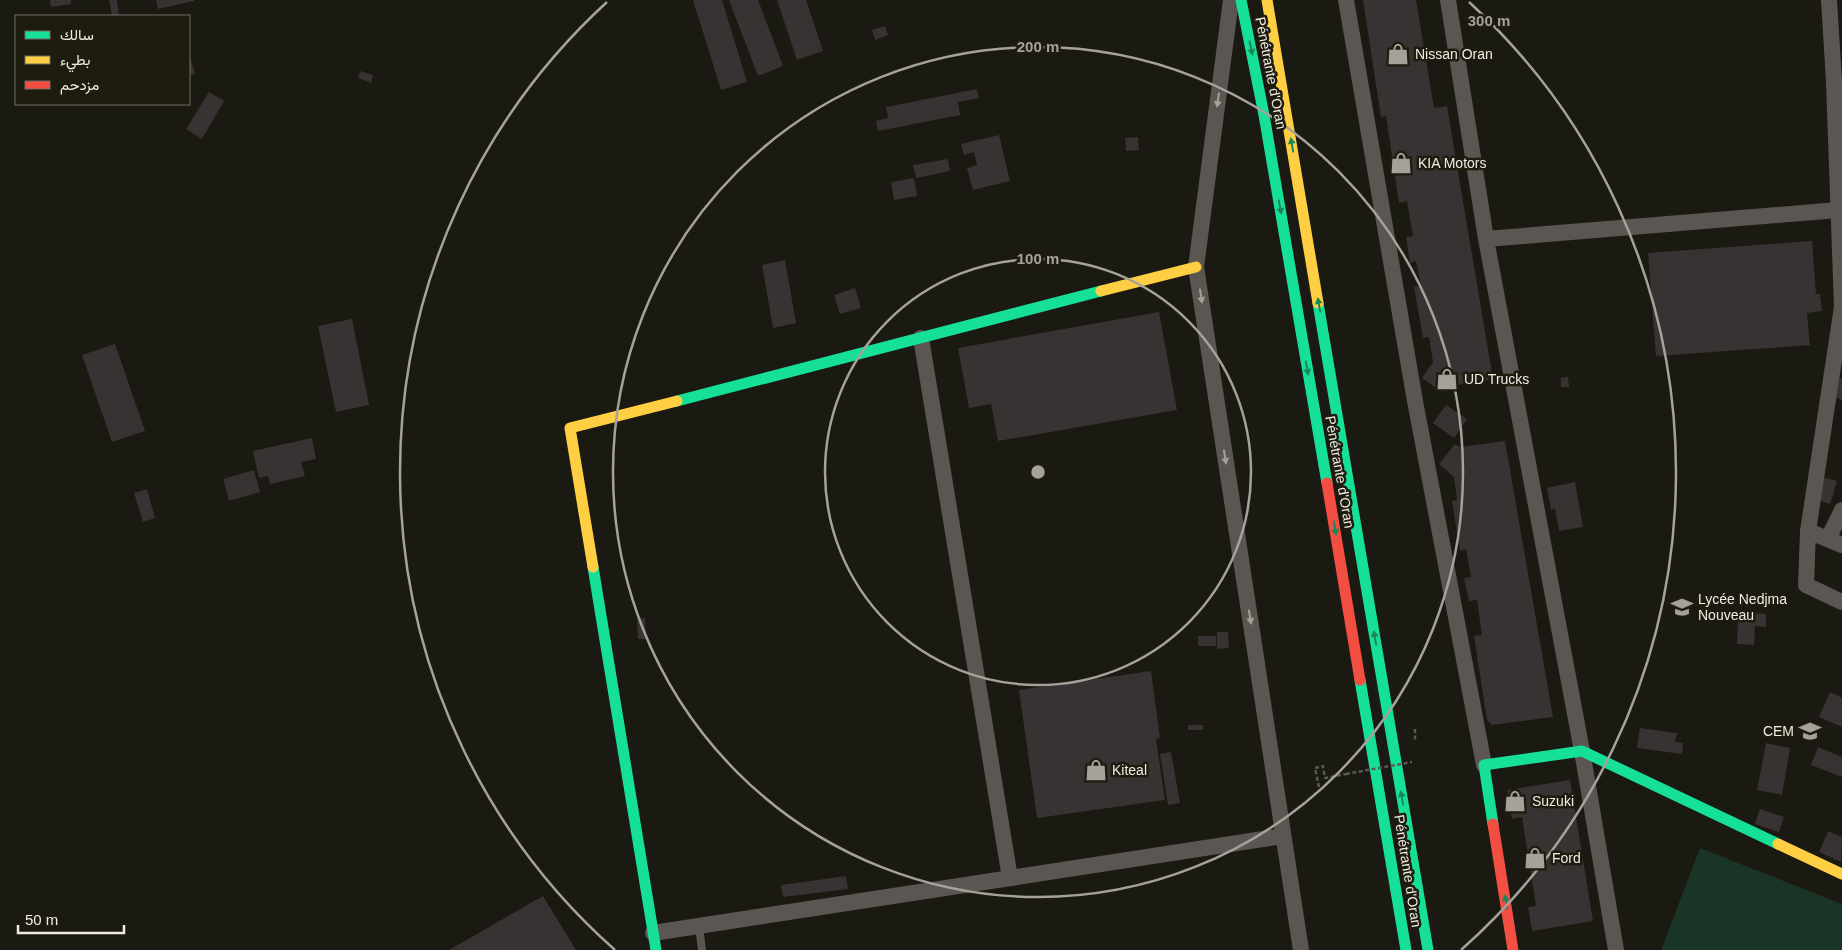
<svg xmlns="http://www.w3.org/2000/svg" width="1842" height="950" viewBox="0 0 1842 950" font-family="Arial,Vazirmatn,sans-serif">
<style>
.green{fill:#1a3525}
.building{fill:#393232}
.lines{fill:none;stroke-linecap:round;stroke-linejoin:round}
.path{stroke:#5b5953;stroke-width:2.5;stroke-dasharray:4 2.5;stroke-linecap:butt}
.lane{stroke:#5b5651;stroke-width:8}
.street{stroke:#5b5651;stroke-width:16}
.fast{stroke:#16e098;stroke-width:11}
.slow{stroke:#ffcf43;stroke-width:11}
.jam{stroke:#f24e42;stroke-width:11}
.path-bridge{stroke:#5b5953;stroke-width:2.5;stroke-dasharray:4 2.5;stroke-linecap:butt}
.oneway{fill:#1a875a}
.oneway2{fill:#a4a19a}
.ring{fill:none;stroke:#a4a29a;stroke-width:2.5}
.labels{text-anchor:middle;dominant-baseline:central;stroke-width:5;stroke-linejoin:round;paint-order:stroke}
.poi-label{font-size:14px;fill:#eeece4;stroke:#1e1b0f;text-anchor:start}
.street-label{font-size:14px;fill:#eeece4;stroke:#1e1b0f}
.centre{fill:#a4a29a;stroke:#1e1b0f;stroke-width:2.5}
.ring-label{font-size:15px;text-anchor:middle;font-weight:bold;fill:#a4a29a;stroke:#1e1b0f;stroke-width:5;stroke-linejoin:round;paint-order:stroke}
</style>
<rect width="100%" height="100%" fill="#1a1912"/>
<path class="green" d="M1700 848 1842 904V950H1661Z"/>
<path class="building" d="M50 0H71V4L51 7Z
M109 0H117L119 16H112Z
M156 0H194V1L158 9Z
M693 0H722L747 82 721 90Z
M729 0H758L783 66 758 76Z
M777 0H806L823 51 797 60Z
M1363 0H1416L1434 108 1447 106 1493 379 1450 386 1443 393 1422 378 1433 362 1429 337 1423 338 1414 287 1421 286 1416 261 1410 263 1406 237 1413 236 1407 201 1399 203 1386 116 1381 117Z
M885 26 888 35 875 40 872 30Z
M189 53 195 74 189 75Z
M360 71 373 75 371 83 358 78Z
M977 89 979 98 958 102 960 115 878 131 876 121 888 118 886 107Z
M209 92 224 101 202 139 186 129Z
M999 135 1010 181 973 190 967 168 977 165 974 152 964 155 961 144Z
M1138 137 1139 150 1126 151 1125 138Z
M948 159 950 171 916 178 913 165Z
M914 178 917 196 894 200 891 182Z
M1812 241 1816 294H1820L1822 311 1807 313 1810 345 1656 356 1648 253Z
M785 260 796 323 773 328 762 265Z
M855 288 861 308 840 314 834 295Z
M1159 312 1177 410 998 441 991 404 969 408 958 348Z
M352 319 369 405 336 412 318 326Z
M115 344 145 431 112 442 82 355Z
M1568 377 1569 387H1561V378Z
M1836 377 1842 379V400L1829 395Z
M1446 405 1467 419 1454 438 1433 423Z
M312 438 316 459 301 462 305 476 270 484 268 476 259 478 253 451Z
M1505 441 1553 717 1492 725 1487 720 1474 636 1482 635 1477 600 1469 601 1464 578 1471 577 1466 549 1460 551 1452 501 1457 500 1454 477 1439 464 1455 444 1461 447Z
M254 470 260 492 229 501 223 479Z
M1822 477 1837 481 1830 504 1815 499Z
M1575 482 1583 527 1559 531 1555 509 1551 510 1547 488Z
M147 489 155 518 143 522 134 493Z
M1744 613 1766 614V627L1755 626 1754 645 1737 644 1738 620 1744 621Z
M645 618 646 639H638L637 619Z
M1217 632H1228L1229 648 1217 649Z
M1198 636H1216V646H1198Z
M1151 671 1160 738 1156 739 1165 800 1037 818 1019 690Z
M1830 692 1842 698V727L1819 717Z
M1188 725H1203V730H1188Z
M1640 728 1677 733 1675 742 1683 743 1682 754 1637 748Z
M1766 743 1790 748 1782 795 1757 790Z
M1818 747 1842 757V777L1811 765Z
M1171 752 1180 803 1168 805 1160 754Z
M1570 780 1593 921 1532 931 1528 907 1536 906 1522 817 1512 819 1507 790Z
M1760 809 1784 817 1779 832 1755 824Z
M1828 831 1842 837 1841 862 1819 852Z
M846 876 848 889 783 897 781 885Z
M543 896 576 950H449Z"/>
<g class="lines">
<path class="path" d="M1415 729V742
M1319 787 1315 768 1323 766 1325 778 1346 774"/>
<path class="lane" d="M699 926 702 950"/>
<path class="street" d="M1231 0 1196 267 1301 950
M1346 0 1415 401 1484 765
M1448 0 1486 239 1582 751 1616 950
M1829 0 1834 82 1842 307 1808 531 1806 585 1842 602
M1486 239 1838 210
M921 338 1010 878
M1808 531 1842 545
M1828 539 1842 510
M653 933 1283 836"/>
<path class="fast" d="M1241 0 1264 115 1327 483
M1318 303 1428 950
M677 401 1101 291
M593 567 656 950
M1360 680 1406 950
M1493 824 1484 765 1582 751 1778 844"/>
<path class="slow" d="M1267 0 1318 303
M1101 291 1196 267
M593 567 570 428 677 401
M1778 844 1842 874"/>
<path class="jam" d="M1327 483 1360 680
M1493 824 1513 950"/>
<path class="path-bridge" d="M1346 774 1412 762"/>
</g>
<defs><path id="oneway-solid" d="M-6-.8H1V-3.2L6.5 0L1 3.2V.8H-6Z" transform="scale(1.25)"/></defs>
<g class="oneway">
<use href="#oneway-solid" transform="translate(1251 48) rotate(78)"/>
<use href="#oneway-solid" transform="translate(1292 145) rotate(-100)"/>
<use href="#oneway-solid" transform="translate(1280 207) rotate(80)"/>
<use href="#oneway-solid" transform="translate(1319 305) rotate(-100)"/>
<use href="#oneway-solid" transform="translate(1307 368) rotate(80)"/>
<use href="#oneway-solid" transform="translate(1335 528) rotate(80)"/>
<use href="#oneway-solid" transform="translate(1375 638) rotate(-100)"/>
<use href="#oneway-solid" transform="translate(1402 798) rotate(-100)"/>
<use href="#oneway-solid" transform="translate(1506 902) rotate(-99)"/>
</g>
<g class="oneway2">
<use href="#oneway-solid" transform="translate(1218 100) rotate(98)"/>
<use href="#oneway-solid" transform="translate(1201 296) rotate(81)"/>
<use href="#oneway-solid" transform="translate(1225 457) rotate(81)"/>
<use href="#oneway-solid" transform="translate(1250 617) rotate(81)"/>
</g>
<g class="ring">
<circle cx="1038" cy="472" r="213"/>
<circle cx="1038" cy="472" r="425"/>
<path d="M615 950A638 638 0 0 1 607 2M1469 2A638 638 0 0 1 1461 950"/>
</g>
<defs>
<g id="shop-bare" transform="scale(1.725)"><path d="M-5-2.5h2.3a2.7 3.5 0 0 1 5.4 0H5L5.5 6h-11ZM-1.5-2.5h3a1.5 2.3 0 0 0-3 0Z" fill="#a4a29a" stroke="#1e1b0f" stroke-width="2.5" paint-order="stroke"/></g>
<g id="school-bare" transform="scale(1.725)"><path d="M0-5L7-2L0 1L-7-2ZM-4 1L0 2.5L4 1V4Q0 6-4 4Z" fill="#a4a29a" stroke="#1e1b0f" stroke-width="2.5" paint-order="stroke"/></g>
</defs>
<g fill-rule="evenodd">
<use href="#shop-bare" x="1398" y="54"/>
<use href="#shop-bare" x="1401" y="163"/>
<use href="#shop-bare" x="1447" y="379"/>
<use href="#school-bare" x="1682" y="607"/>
<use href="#school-bare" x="1810" y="731"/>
<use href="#shop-bare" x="1096" y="770"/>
<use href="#shop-bare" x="1515" y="801"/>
<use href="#shop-bare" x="1535" y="858"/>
</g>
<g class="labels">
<g class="poi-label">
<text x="1415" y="54">Nissan Oran</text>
<text x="1418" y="163">KIA Motors</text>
<text x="1464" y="379">UD Trucks</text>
<text x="1698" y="599">Lycée Nedjma<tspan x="1698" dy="16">Nouveau</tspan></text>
<text x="1794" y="731" text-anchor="end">CEM</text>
<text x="1112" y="770">Kiteal</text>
<text x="1532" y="801">Suzuki</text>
<text x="1552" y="858">Ford</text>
</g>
<g class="street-label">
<text transform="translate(1271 73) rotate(79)">Pénétrante d'Oran</text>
<text transform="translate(1340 472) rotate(80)">Pénétrante d'Oran</text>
<text transform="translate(1408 871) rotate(81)">Pénétrante d'Oran</text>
</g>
</g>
<circle cx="1038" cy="472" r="8" class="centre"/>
<g class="ring-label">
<text x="1489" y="26">300 m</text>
<text x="1038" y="52">200 m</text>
<text x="1038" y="264">100 m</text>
</g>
<rect x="15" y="15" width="175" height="90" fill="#1e1b0f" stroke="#716f64"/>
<rect x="25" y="31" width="25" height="8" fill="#16e098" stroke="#716f64"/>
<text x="60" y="40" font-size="15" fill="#eeece4">سالك</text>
<rect x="25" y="56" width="25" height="8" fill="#ffcf43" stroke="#716f64"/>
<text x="60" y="65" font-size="15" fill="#eeece4">بطيء</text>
<rect x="25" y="81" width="25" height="8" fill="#f24e42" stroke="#716f64"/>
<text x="60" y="90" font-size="15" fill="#eeece4">مزدحم</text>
<path d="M18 925v8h106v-8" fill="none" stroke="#eeece4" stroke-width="2.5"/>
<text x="25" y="925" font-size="15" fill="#eeece4" stroke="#1e1b0f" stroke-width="4" paint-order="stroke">50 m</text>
</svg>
